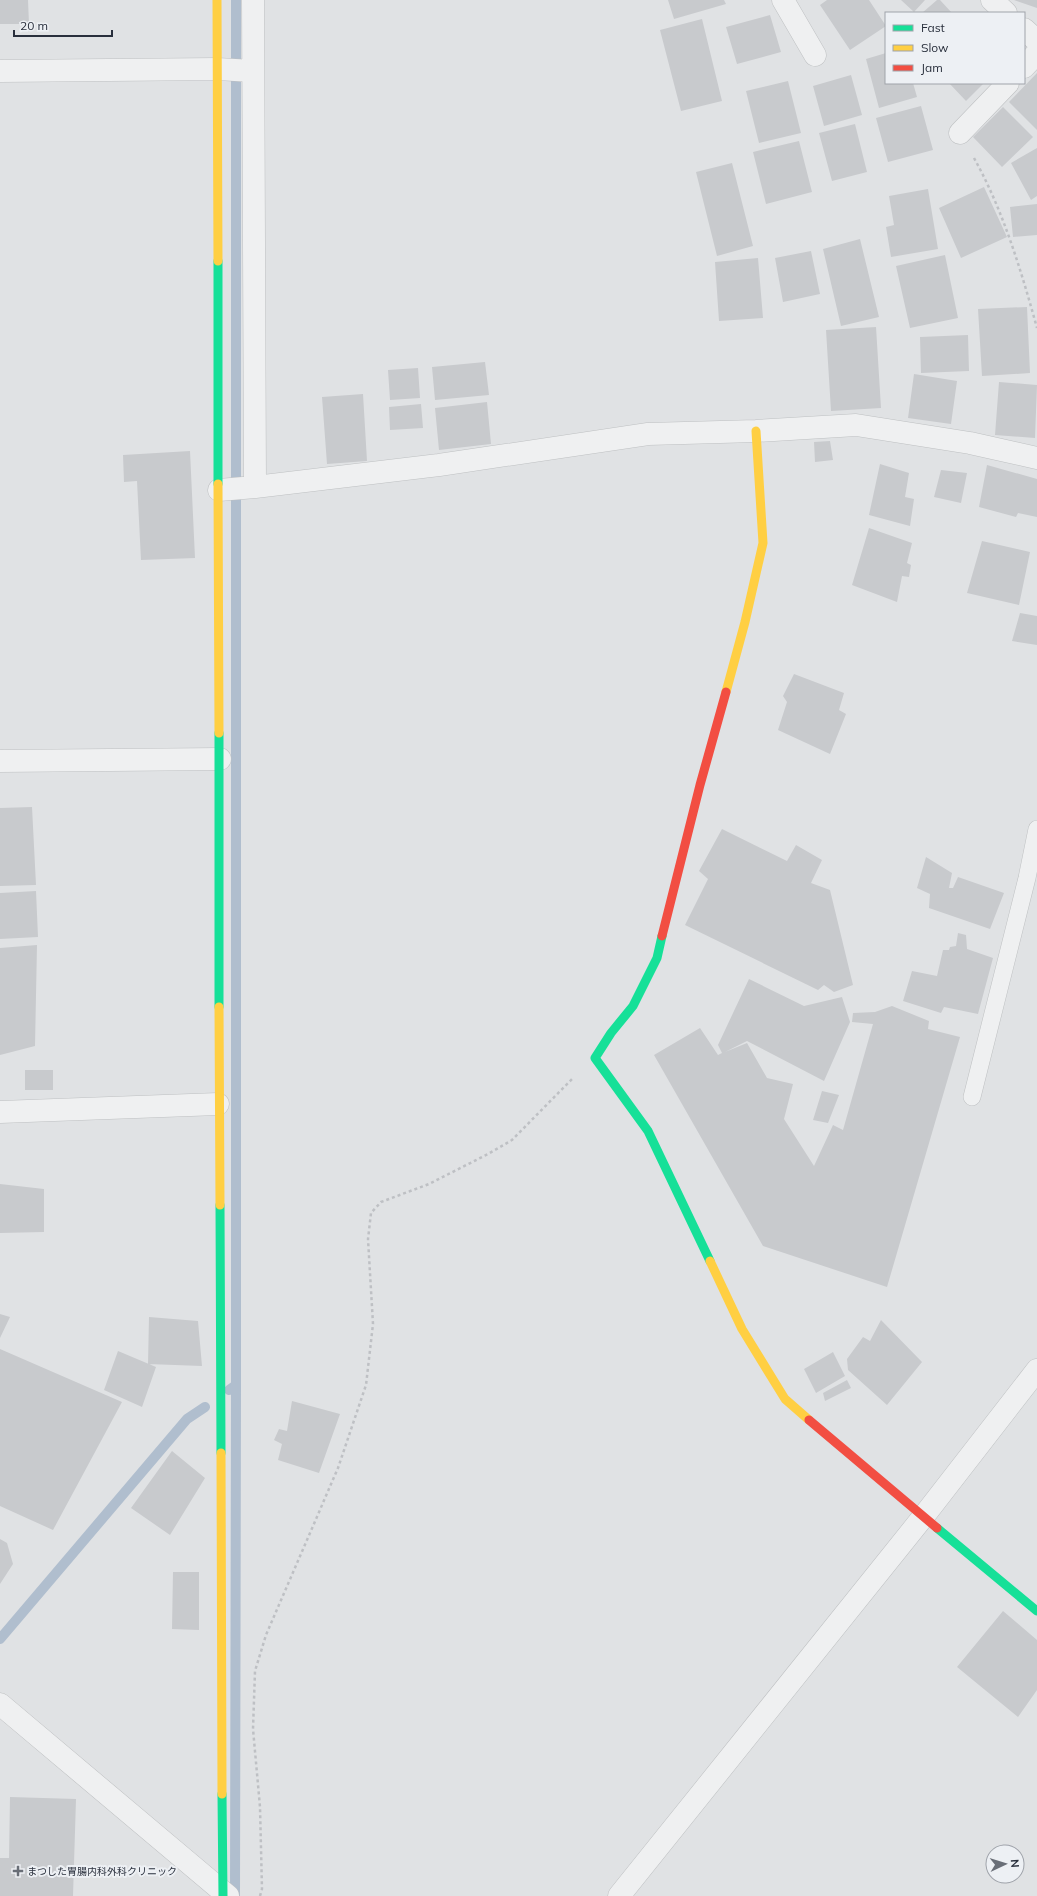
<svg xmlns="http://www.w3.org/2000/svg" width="1037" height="1896" viewBox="0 0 1037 1896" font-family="Mulish,'Noto Sans JP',sans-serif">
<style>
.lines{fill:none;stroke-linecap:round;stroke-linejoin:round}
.stream{stroke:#b0bece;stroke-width:10}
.building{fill:#c8cacd}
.lane-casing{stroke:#bec0c2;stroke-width:18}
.street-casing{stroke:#bec0c2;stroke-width:23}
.path{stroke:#bec0c4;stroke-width:2.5;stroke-dasharray:3 3;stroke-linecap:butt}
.lane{stroke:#eff0f1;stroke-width:17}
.street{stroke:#eff0f1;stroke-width:22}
.fast{stroke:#16e098;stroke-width:9}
.slow{stroke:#ffcf43;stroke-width:9}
.jam{stroke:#f24e42;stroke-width:9}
.poi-dot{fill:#696e77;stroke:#edf0f4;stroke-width:1.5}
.labels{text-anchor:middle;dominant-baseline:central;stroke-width:4;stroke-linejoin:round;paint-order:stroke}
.poi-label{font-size:10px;fill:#292f3c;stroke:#edf0f4;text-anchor:start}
</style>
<rect width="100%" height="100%" fill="#e0e2e4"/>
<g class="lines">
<path class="stream" d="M229 1390 236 1385V0
M0 1639 187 1419 205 1407
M235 1896 236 1385"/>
</g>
<path class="building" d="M0 0H28L29 24H0Z
M668 0H724L726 4 674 19Z
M827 0H869L886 26 850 50 820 5Z
M901 0H925L914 12Z
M937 0H940L952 13H922Z
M1014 0H1037V8Z
M770 15 781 52 737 64 726 27Z
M702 19 722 101 681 111 660 30Z
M886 53V83H913L917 97 879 108 866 59Z
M1037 73V130L1009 102Z
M851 75 862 115 824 126 813 86Z
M788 81 801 133 759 143 746 91Z
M949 83H984L966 101Z
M921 106 933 150 888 162 876 118Z
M1003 107 1033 137 1002 167 973 137Z
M855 124 867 172 832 181 819 133Z
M799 141 812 192 766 204 753 152Z
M1037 148V196L1031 200 1011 163Z
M732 163 753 246 717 256 696 172Z
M984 187 1007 237 961 258 939 208Z
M928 189 938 249 891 257 886 227 894 225 889 196Z
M1037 204V235L1013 237 1010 207Z
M860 239 879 317 841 326 823 249Z
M811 251 820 294 783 302 775 258Z
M945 255 958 318 910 328 896 266Z
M758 258 763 318 719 321 715 262Z
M1027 307 1030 373 982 376 978 309Z
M876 327 881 408 831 411 826 330Z
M968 335 969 371 921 373 920 337Z
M485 362 489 395 435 400 432 367Z
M418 368 420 398 390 400 388 370Z
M914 374 957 381 951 424 908 418Z
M999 382 1037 385 1035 438 995 435Z
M363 394 367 461 327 464 322 397Z
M487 402 491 444 439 450 435 408Z
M421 404 423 428 390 430 389 407Z
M830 441 833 460 815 462 814 442Z
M190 451 195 558 141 560 137 481 124 482 123 455Z
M880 464 909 473 905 497 914 499 910 526 869 515Z
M987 465 1037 479V517L1018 513 1016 517 979 507Z
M941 470 967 473 961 503 934 497Z
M869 528 912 543 907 563 911 565 909 577 902 576 897 602 852 585Z
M982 541 1030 552 1019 605 967 593Z
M1020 613 1037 616V645L1012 641Z
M794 674 844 693 839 710 846 714 830 754 778 730 787 702 783 696Z
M32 807 36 885 0 886V808Z
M722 829 787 861 796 845 822 860 811 883 830 890 853 985 834 992 824 985 818 990 685 925 708 879 699 871Z
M926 857 952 873 949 888H953L958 877 1004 893 990 929 929 908 930 894 917 888Z
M36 891 38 937 0 939V893Z
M958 933 966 935 967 949 993 958 978 1014 944 1007 941 1013 903 1001 912 971 937 976 943 950H949L950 947 956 946Z
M37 945 35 1046 0 1055V948Z
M749 979 804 1006 842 997 850 1022 824 1081 747 1041 725 1052 747 1043 767 1078 793 1084 784 1119 814 1166 833 1125 843 1130 873 1024 852 1022 853 1013 875 1012 892 1006 929 1021 928 1029 960 1037 887 1287 763 1246 654 1055 700 1028 718 1055 722 1053 718 1045Z
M25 1070H53V1090H25Z
M822 1091 839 1095 828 1123 813 1120Z
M0 1184 44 1189V1232L0 1233Z
M0 1314 10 1317 0 1338Z
M149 1317 198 1321 202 1366 148 1364Z
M881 1320 922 1362 887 1405 848 1370 847 1359 863 1337 870 1341Z
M0 1349 122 1402 53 1530 0 1506Z
M118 1351 156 1367 142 1407 104 1390Z
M833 1352 845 1376 816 1393 804 1369Z
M847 1380 851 1388 825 1401 823 1393Z
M292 1401 340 1414 319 1473 278 1460 282 1444 274 1440 279 1429 287 1431Z
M172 1451 205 1478 170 1535 131 1508Z
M0 1539 7 1543 13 1564 0 1584Z
M173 1572H199V1630L172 1629Z
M1003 1611 1037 1640V1690L1018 1717 957 1667Z
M10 1797 76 1799 73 1896H0V1858H9Z"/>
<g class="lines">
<g class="lane-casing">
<path id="lane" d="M972 1097 1027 878 1037 829"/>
</g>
<g class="street-casing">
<path id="street" d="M253 0 255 487
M783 0 815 55
M992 0 1006 13
M1024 29 1037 41
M1024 67 1037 53
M0 71 217 69 253 71
M960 133 1008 83
M219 490 255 487 439 465 648 434 756 431 856 425 970 443 1037 458
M0 761 220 759
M0 1112 218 1104
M0 1704 228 1896
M619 1896 923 1517 1037 1370"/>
</g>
<path class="path" d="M974 158C1003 210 1021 270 1037 328
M260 1896 262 1889 260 1807 253 1729 255 1671 266 1635 338 1468 366 1385 373 1324 368 1239 371 1213 381 1202 429 1184 488 1154 512 1140 574 1077"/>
<use href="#lane" class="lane"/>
<use href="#street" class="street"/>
<path class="fast" d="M218 261V484
M219 733V1007
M662 936 657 958 633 1006 611 1033 595 1058 648 1131 710 1261
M220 1205 221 1453
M937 1528 1037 1611
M222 1794 223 1896"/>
<path class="slow" d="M217 0 218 261
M218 484 219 733
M726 692 745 622 763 543 756 431
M219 1007 220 1205
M710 1261 742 1329 785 1399 809 1420
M221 1453 222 1794"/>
<path class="jam" d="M662 936 700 785 726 692
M809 1420 937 1528"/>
</g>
<path class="poi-dot" d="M16 1865h4v4h4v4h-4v4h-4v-4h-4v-4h4z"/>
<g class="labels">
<g class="poi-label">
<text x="27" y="1871">まつした胃腸内科外科クリニック</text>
</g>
</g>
<rect x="885" y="12" width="140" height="72" fill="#edf0f4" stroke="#9fa3aa"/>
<rect x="893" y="25" width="20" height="6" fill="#16e098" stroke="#9fa3aa"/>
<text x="921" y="32" font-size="12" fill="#292f3c">Fast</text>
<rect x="893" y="45" width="20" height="6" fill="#ffcf43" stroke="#9fa3aa"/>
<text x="921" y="52" font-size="12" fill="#292f3c">Slow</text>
<rect x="893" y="65" width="20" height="6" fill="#f24e42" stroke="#9fa3aa"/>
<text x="921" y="72" font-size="12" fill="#292f3c">Jam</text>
<g transform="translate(1005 1864) rotate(86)"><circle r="19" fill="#edf0f4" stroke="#9fa3aa"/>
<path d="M0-3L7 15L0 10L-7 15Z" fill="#696e77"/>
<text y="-6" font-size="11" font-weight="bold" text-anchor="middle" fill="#292f3c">N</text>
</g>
<path d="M14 30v6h98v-6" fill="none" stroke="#292f3c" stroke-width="2"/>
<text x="20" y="30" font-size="12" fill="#292f3c" stroke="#edf0f4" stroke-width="3" paint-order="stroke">20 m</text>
</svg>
